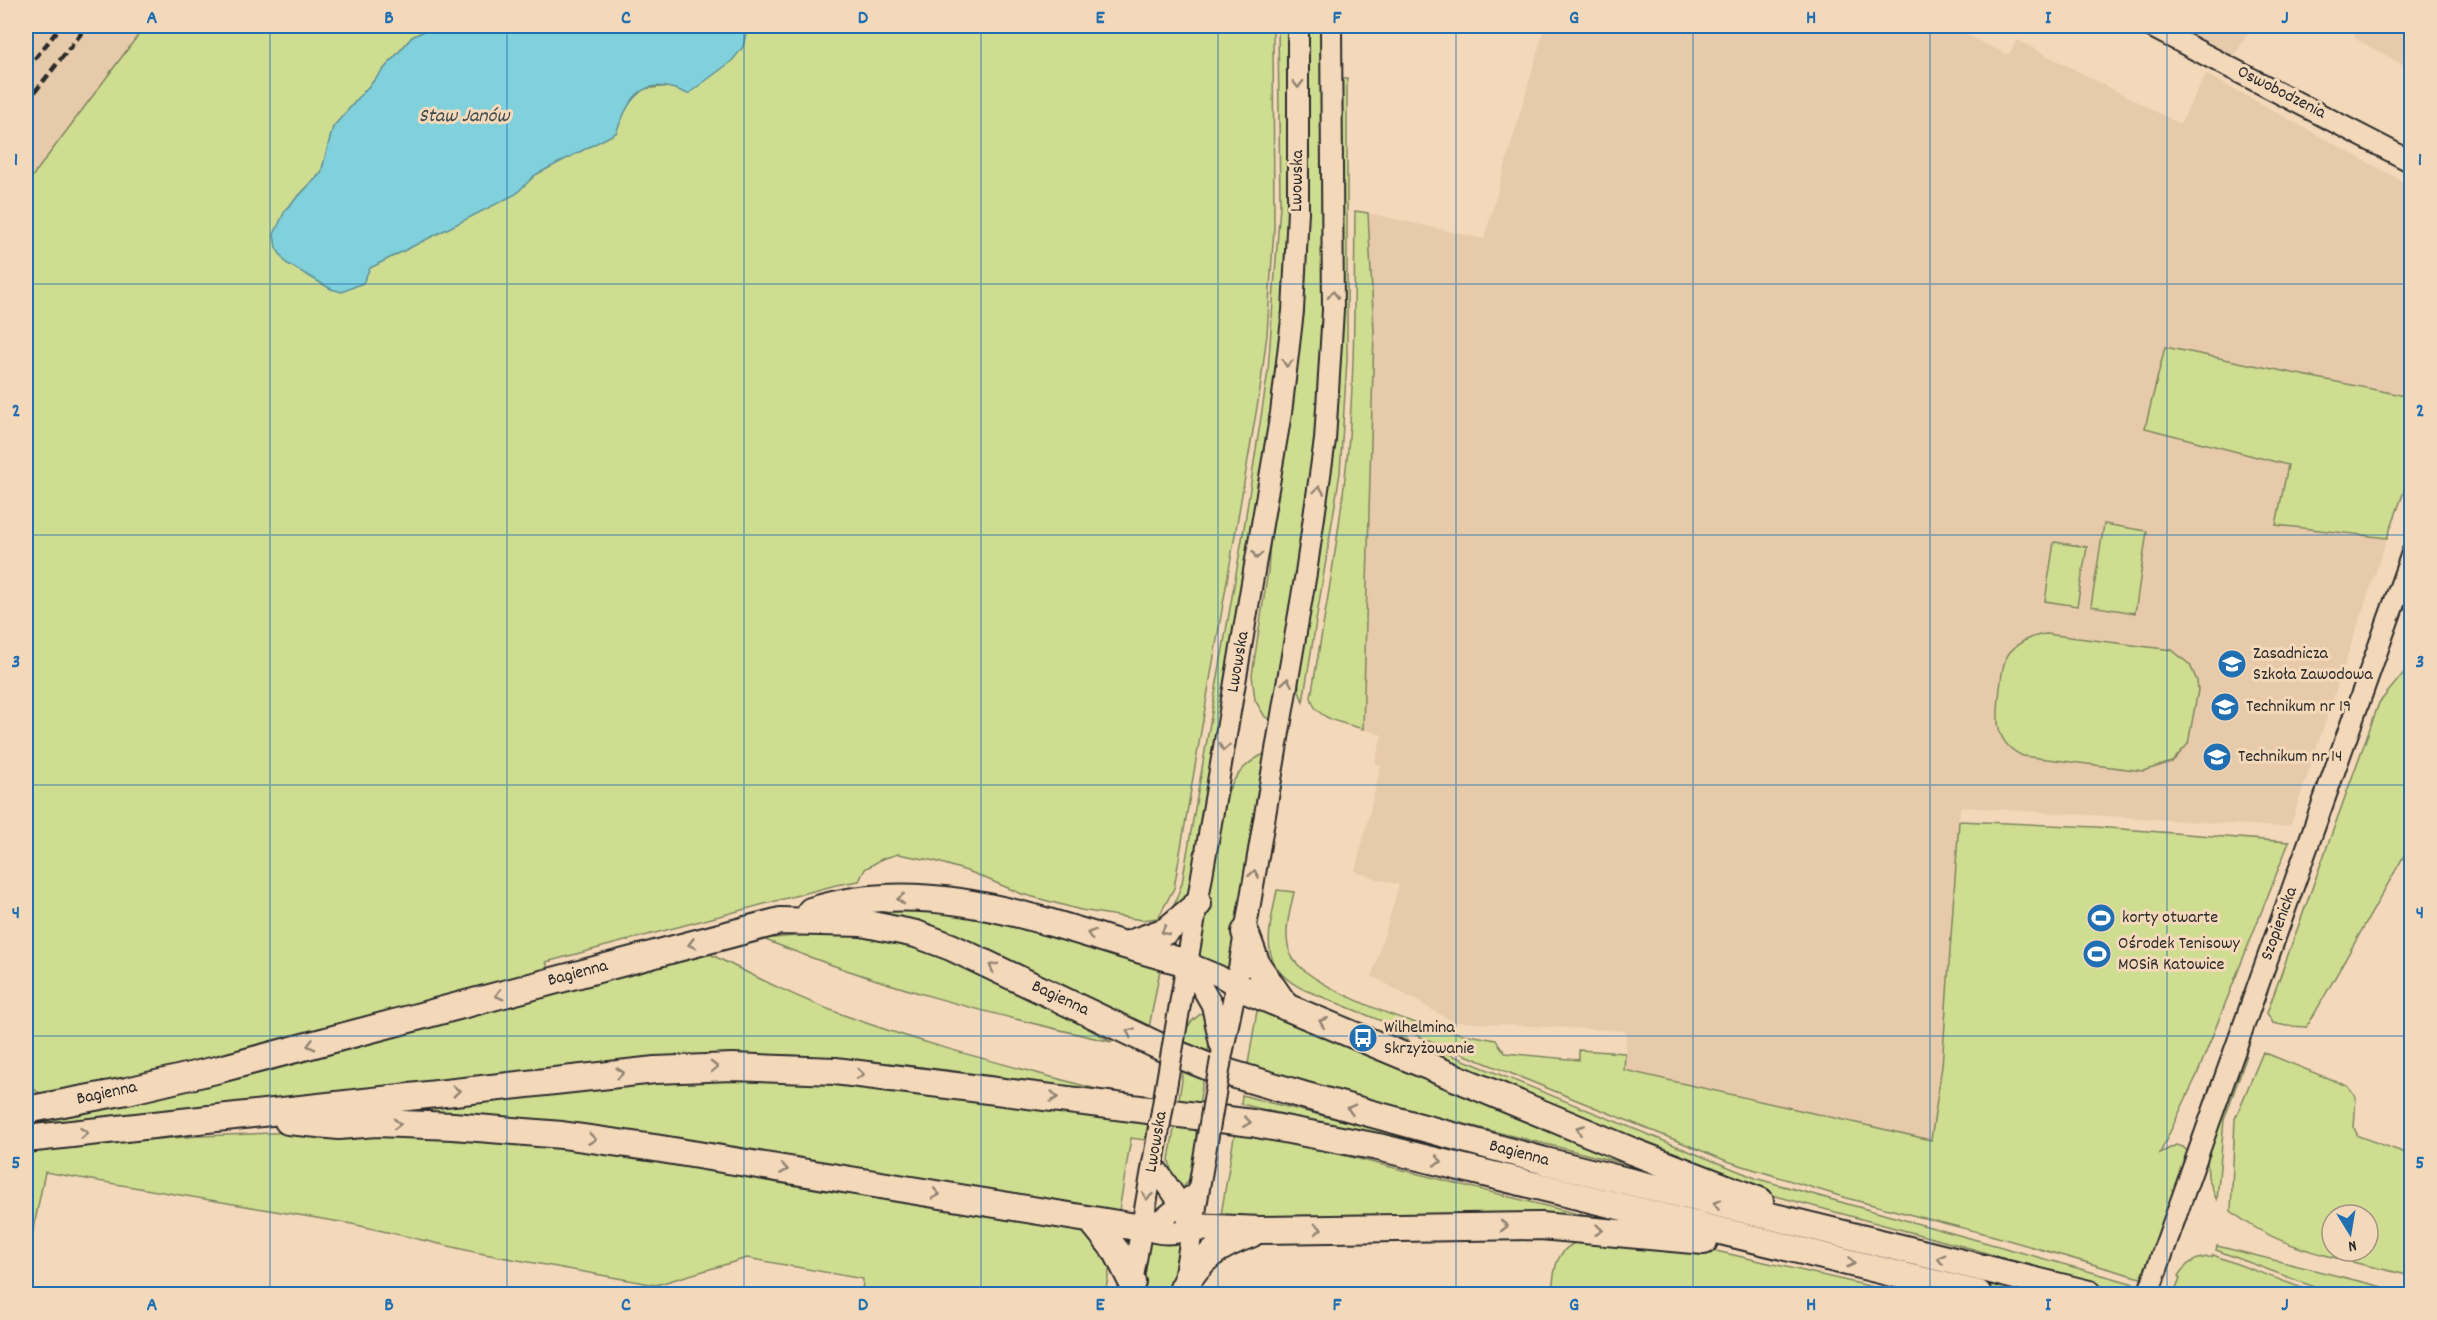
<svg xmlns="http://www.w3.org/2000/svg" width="2437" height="1320" viewBox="0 0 2437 1320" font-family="Dekko,sans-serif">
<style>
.built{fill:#e7caa9}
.green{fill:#cfdd91;stroke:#7d845e;stroke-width:1.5;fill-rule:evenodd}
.water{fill:#80d1db;stroke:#5e8f95;stroke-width:1.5}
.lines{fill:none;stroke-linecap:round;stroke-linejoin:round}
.minor-casing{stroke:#2b2b2b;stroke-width:24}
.major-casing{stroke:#2b2b2b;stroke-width:30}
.minor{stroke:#f4d8ba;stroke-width:20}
.major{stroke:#f4d8ba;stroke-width:26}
.rail{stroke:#2b2b2b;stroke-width:4.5;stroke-dasharray:9 4.5;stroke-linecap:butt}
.minor-bridge-casing{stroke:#2b2b2b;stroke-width:24;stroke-linecap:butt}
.minor-bridge{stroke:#f4d8ba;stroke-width:20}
.oneway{stroke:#908272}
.grid{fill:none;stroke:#1f6fb2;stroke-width:1.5;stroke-opacity:0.55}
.labels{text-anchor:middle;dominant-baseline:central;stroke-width:6;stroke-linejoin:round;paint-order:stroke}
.street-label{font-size:18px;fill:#2b2b2b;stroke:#f4d8ba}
.poi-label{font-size:18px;fill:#2b2b2b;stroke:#f4d8ba;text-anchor:start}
.water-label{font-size:20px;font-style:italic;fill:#3c4c4e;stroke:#f4d8ba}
.neatline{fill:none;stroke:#1f6fb2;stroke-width:2}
.grid-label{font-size:20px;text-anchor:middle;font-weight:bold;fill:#1f6fb2}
</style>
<rect width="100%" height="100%" fill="#f4d8ba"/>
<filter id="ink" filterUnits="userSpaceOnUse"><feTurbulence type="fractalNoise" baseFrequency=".0167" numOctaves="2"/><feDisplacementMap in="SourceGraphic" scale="12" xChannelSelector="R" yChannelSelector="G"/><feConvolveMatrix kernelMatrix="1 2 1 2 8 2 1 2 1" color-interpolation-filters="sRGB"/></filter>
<g filter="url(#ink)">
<path class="built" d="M29 26H145L26 185V30Z
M1545 26H1948L2006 54 2010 53 2017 40 2180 124 2206 74 2411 186V397L2165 347 2146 428 2288 465 2276 525 2387 538 2291 824 2281 827 1960 807 1942 1066 1932 1140 1624 1070 1626 1031 1454 1022 1372 976 1399 885 1355 872 1381 765 1375 764 1382 735 1363 729 1374 332 1368 213 1484 239Z
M2164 26H2253L2231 60Z
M2359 26H2411V69L2354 38Z"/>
<path class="green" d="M145 26H434L412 37 333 127 321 173 286 209 370 268 515 194 535 175 615 133 626 106 643 89 669 86 747 28 746 26H1273L1274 228 1267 334 1260 390 1174 888 1158 918 1142 920 1081 910 1022 894 973 873 935 861 898 854 882 859 865 869 859 881 836 885 546 962 550 973 313 1036 47 1096 36 1091 26 1078V185Z
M1278 26H1290L1292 185 1279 378 1190 894 1169 919 1182 883 1244 528 1268 371 1280 205Z
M1305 26H1323C1324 145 1328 265 1322 384 1316 497 1291 610 1272 721L1265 717 1255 700 1252 675 1268 571Z
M1339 79H1347V360L1340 473 1303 702 1299 691 1298 668 1322 521Z
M1355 211 1368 213 1374 332 1363 729C1345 723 1314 720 1311 697 1325 614 1340 532 1348 449 1355 370 1354 290 1355 211Z
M2165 347 2411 397V472L2387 538 2276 525 2288 465 2145 428Z
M2104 524 2147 531 2135 613 2091 606Z
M2054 542 2087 547 2077 606 2045 601Z
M2046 634 2172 650 2190 665 2197 681 2198 690 2188 744 2172 762 2143 771 2023 756C1992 742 1997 716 2000 688 2002 676 2002 662 2010 652 2019 641 2032 636 2046 634Z
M2411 664V843L2307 1027 2287 1026 2273 1023 2267 1013 2379 703Z
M1266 753 1229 972 1197 961 1226 797C1233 777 1246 762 1266 753Z
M1959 821 2096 827 2289 842 2197 1075 2160 1153 2176 1145 2183 1147 2190 1154 2141 1278 1994 1236 1846 1198 1727 1161 1305 990C1256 967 1269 933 1277 890L1294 892C1290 912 1282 935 1291 955 1304 983 1389 1015 1419 1024 1444 1032 1471 1035 1496 1040L1505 1053 1579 1060V1050L1625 1053 1624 1070 1931 1140 1942 1066Z
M864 910H955L1161 965 1148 1033Z
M826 933 869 935 914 944 1042 1003 1112 1042C993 1015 876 985 763 939Z
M708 953C752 975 795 997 841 1014 927 1046 1016 1067 1104 1091 1005 1078 904 1062 804 1056 758 1053 712 1055 667 1057L26 1130V1118L574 988Z
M1258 1005 1646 1169 1247 1070Z
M1204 1011 1210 1039 1196 1122V1159L1193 1174 1181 1191 1172 1175 1169 1160 1182 1080 1180 1052 1185 1031 1191 1022Z
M1398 1036 1405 1037 1411 1044 1449 1054 1758 1179 2138 1285 2135 1294 2118 1293 1973 1249 1761 1192 1424 1054Z
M2263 1052 2347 1086 2356 1097 2354 1128 2358 1136 2411 1155V1276C2350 1260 2281 1252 2231 1211L2235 1119ZM2332 1215H2368V1251H2332Z
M2247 1055 2224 1120 2217 1201 2208 1177 2207 1158 2241 1061Z
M663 1077 666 1083 804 1077 1149 1117 1145 1140 1131 1138 1118 1217 322 1114Z
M1242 1095 1267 1102 2049 1294H2016L1241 1104Z
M321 1131 504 1137 1081 1228 1112 1255 1105 1294H862L863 1279 747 1258 656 1285 479 1253 352 1224 45 1172 26 1265V1148L201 1136Z
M1235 1131 1315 1148 1598 1219 1220 1221Z
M1147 1238 1181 1242 1172 1294H1137Z
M1581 1240 1687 1246 1716 1251 1904 1294H1552C1554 1270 1554 1250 1581 1240Z
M2217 1246 2411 1294H2333L2216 1250Z
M2213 1255 2318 1294H2200L2176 1289 2180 1279 2178 1276C2186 1263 2196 1257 2212 1257Z"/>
<path class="water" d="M434 26H746L747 28 743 47 732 61 688 94C644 74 631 94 616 133L535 175 516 194 370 268 363 283 342 292 331 289 286 263 276 248 274 234 286 209 321 173 333 127 412 37Z"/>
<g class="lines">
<g class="minor-casing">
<path id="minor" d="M2150 26 2412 162
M1188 963 1212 1005 1220 1044
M1188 963 1219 976 1236 986
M1177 1022 1281 413 1293 311 1298 211V26
M1221 1059 1236 986 1306 573 1325 440 1333 310 1331 26
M1153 1164 1181 1205 1192 1227
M1142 1228 1165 1217 1190 1197
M1142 1228C1159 1235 1176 1236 1192 1227
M1183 1286 1201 1176
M1130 1294 1153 1164
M2148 1294 2412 553"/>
</g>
<g class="major-casing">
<path id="major" d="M811 911C940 870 1065 932 1188 963
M1245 932 1257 965 1286 1007
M1126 945 1166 931 1198 904
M1236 986 1634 1152 1760 1201
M26 1110 127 1091 220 1069 780 921 862 923 916 934 951 947 1167 1050 1209 1067 1303 1095 1545 1161 2089 1294
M288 1121 339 1126 376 1123 453 1126 562 1135 655 1148 1142 1228
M26 1139 655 1070 732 1067 835 1071 1252 1123 1378 1147 1978 1294
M1092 1221 1117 1252 1132 1282
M1192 1227 1260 1230 1541 1226 1704 1241
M1183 1288C1201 1257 1218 1246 1251 1234"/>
</g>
<use href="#minor" class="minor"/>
<use href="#major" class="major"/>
<path class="rail" d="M26 70 61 26
M26 103 87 26"/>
<g class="minor-bridge-casing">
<path id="minor-bridge" d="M1153 1164 1177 1022
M1201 1176 1221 1059"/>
</g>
<use href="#minor-bridge" class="minor-bridge"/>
</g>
<defs><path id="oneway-chevron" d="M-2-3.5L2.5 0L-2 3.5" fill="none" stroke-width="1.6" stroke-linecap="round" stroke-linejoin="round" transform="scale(1.5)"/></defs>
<g class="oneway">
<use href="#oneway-chevron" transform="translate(1298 84) rotate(89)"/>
<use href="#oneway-chevron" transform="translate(1333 295) rotate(-89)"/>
<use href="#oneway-chevron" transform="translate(1287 363) rotate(97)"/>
<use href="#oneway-chevron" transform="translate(1319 490) rotate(-82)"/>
<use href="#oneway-chevron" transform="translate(1257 555) rotate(100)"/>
<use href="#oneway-chevron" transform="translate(1287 682) rotate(-80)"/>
<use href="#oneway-chevron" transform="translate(1224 747) rotate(99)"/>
<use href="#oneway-chevron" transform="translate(1254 874) rotate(-80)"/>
<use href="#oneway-chevron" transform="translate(901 899) rotate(179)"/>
<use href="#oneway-chevron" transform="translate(1165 931) rotate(153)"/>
<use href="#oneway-chevron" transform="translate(1091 934) rotate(-162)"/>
<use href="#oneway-chevron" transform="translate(692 944) rotate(165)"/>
<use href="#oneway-chevron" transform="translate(993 967) rotate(-153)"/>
<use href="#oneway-chevron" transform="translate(499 995) rotate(165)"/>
<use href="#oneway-chevron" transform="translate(1323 1022) rotate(-158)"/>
<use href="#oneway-chevron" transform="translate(1130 1032) rotate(-154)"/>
<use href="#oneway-chevron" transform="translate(311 1045) rotate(165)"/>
<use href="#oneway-chevron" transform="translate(714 1067) rotate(-1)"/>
<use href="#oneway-chevron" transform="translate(620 1073) rotate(-6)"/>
<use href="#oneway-chevron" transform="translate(860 1074) rotate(7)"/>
<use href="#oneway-chevron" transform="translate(456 1091) rotate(-6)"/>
<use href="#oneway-chevron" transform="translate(1054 1097) rotate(7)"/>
<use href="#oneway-chevron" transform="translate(1351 1109) rotate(-165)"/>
<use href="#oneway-chevron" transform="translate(1247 1122) rotate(8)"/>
<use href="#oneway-chevron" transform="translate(397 1124) rotate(1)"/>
<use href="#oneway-chevron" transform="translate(1580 1129) rotate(-157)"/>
<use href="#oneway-chevron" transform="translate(84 1133) rotate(-6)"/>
<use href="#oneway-chevron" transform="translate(592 1139) rotate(7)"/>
<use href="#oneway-chevron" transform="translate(1438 1161) rotate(13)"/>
<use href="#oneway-chevron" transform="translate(784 1169) rotate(9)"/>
<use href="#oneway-chevron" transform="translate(936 1194) rotate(10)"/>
<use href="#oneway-chevron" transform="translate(1147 1196) rotate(100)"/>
<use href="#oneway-chevron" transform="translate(1717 1204) rotate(-166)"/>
<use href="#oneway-chevron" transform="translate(1504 1226)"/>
<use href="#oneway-chevron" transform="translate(1318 1229) rotate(-1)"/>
<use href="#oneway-chevron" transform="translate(1599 1230) rotate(5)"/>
<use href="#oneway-chevron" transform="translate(1941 1259) rotate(-166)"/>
<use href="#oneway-chevron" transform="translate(1851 1263) rotate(14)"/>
</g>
</g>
<path class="grid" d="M270 26V1294M507 26V1294M744 26V1294M981 26V1294M1218 26V1294M1456 26V1294M1693 26V1294M1930 26V1294M2167 26V1294M26 284H2412M26 535H2412M26 785H2412M26 1036H2412"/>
<defs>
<g id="school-disc" transform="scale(1.5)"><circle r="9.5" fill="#1f6fb2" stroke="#f4d8ba"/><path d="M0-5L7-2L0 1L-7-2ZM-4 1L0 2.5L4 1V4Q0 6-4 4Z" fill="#fff"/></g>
<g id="stadium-disc" transform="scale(1.5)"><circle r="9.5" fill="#1f6fb2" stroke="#f4d8ba"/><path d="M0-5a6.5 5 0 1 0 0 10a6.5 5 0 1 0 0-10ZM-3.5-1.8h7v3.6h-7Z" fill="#fff"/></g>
<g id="bus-disc" transform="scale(1.5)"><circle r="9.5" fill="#1f6fb2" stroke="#f4d8ba"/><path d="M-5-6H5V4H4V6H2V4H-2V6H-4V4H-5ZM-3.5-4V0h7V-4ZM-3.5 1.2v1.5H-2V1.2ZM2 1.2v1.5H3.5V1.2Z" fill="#fff"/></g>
</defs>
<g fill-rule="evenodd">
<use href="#school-disc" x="2232" y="664"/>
<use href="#school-disc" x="2225" y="707"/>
<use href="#school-disc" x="2217" y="757"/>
<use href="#stadium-disc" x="2101" y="918"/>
<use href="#stadium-disc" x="2097" y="954"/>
<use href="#bus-disc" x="1363" y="1038"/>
</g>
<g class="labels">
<g class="street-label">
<text transform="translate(2281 93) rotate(27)">Oswobodzenia</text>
<text transform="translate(1298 181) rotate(-89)">Lwowska</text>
<text transform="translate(1239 662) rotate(-80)">Lwowska</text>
<text transform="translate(2280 924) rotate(-70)">Szopienicka</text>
<text transform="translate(578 974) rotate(-15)">Bagienna</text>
<text transform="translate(1060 999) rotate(25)">Bagienna</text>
<text transform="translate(107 1094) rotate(-12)">Bagienna</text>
<text transform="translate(1157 1142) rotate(-80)">Lwowska</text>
<text transform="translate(1519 1154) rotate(15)">Bagienna</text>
</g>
<g class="poi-label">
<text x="2253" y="654">Zasadnicza<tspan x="2253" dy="21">Szkoła Zawodowa</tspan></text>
<text x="2246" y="707">Technikum nr 19</text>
<text x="2238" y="757">Technikum nr 14</text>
<text x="2122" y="918">korty otwarte</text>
<text x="2118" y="944">Ośrodek Tenisowy<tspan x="2118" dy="21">MOSiR Katowice</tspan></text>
<text x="1384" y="1028">Wilhelmina<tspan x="1384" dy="21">Skrzyżowanie</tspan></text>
</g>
<g class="water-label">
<text x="464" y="117">Staw Janów</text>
</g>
</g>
<rect width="2437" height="1320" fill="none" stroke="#f4d8ba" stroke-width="66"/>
<g transform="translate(2350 1233) rotate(169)"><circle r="28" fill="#f4d8ba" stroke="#a49381" stroke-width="1.5"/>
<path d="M0-4.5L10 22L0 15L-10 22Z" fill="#1f6fb2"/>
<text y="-9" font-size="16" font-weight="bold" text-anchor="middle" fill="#2b2b2b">N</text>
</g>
<rect x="33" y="33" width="2371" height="1254" class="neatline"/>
<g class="grid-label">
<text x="152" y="23">A</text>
<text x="389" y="23">B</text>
<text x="626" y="23">C</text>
<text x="863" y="23">D</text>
<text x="1100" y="23">E</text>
<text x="1337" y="23">F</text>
<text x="1574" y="23">G</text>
<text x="1811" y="23">H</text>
<text x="2048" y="23">I</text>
<text x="2285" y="23">J</text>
<text x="16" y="165">1</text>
<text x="2420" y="165">1</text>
<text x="16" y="416">2</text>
<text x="2420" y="416">2</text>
<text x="16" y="667">3</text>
<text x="2420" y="667">3</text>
<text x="16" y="918">4</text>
<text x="2420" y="918">4</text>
<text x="16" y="1168">5</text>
<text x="2420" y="1168">5</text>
<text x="152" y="1310">A</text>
<text x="389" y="1310">B</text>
<text x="626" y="1310">C</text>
<text x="863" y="1310">D</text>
<text x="1100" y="1310">E</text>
<text x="1337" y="1310">F</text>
<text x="1574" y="1310">G</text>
<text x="1811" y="1310">H</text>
<text x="2048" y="1310">I</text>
<text x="2285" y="1310">J</text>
</g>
</svg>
